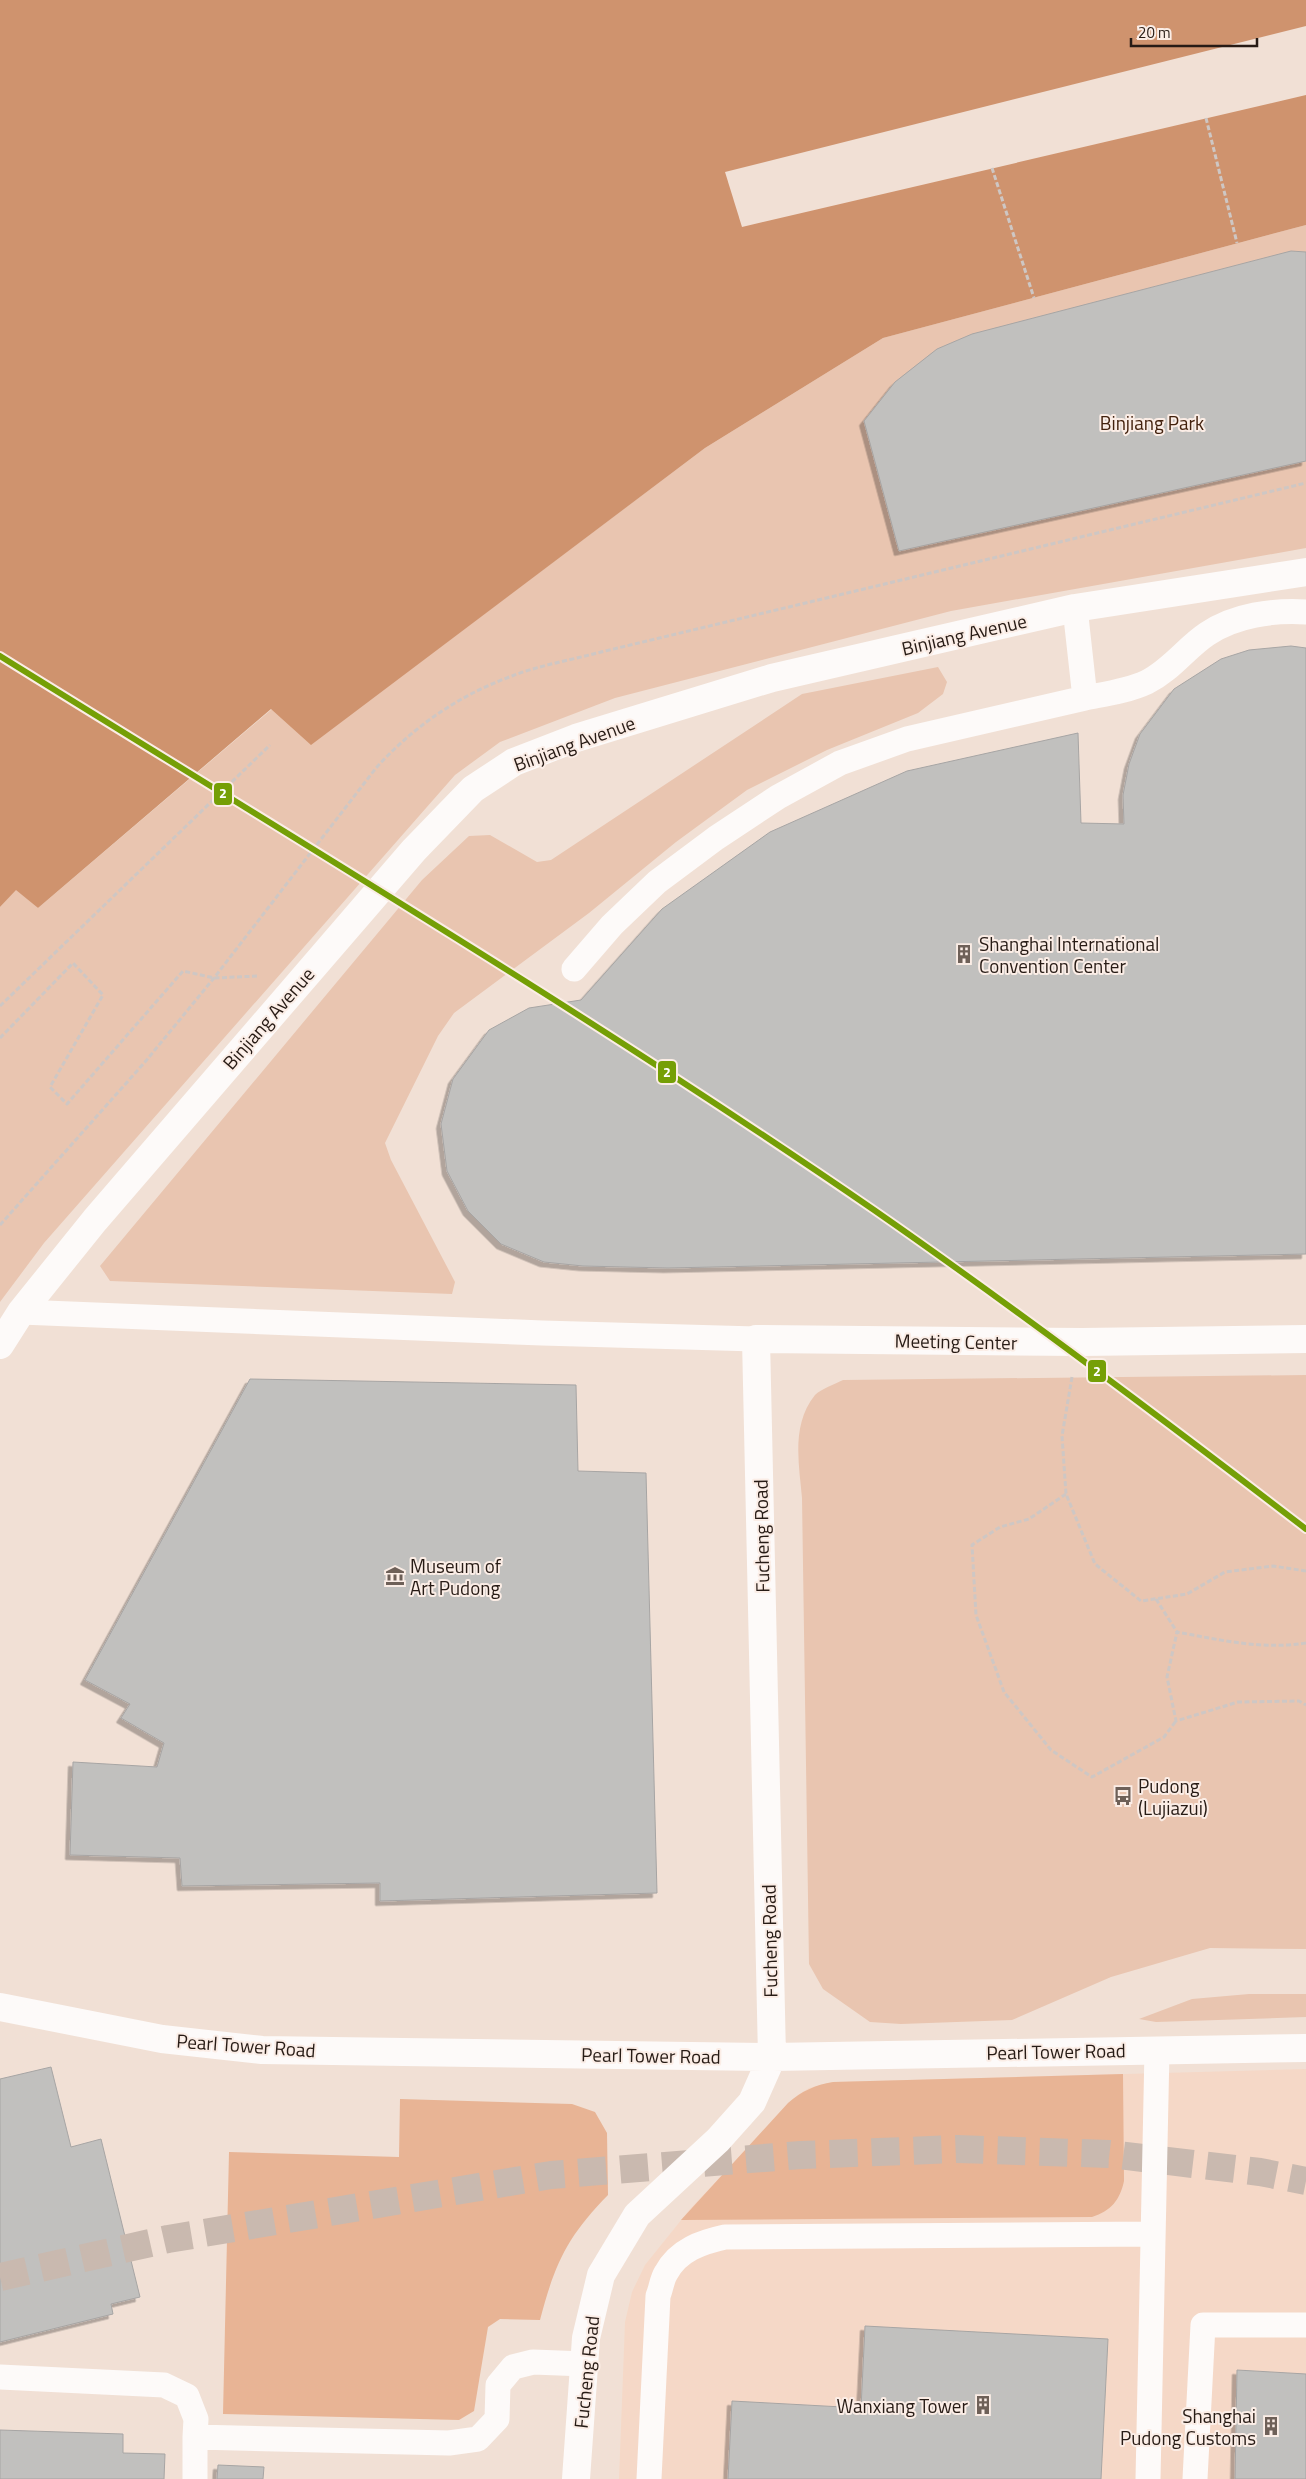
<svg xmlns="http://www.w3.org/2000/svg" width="1306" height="2479" viewBox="0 0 1306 2479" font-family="'Titillium Web',sans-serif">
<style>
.built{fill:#f5d8c7}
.green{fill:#e9c5b0}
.forest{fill:#e8b495}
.water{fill:#cf936e}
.pier{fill:#f1e0d5}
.building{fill:#c1c0be;stroke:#a7a5a4;filter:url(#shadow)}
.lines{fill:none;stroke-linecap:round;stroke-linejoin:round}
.trunk-tunnel{stroke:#c9b9af;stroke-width:28;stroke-dasharray:28 14;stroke-linecap:butt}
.path{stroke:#cec7c4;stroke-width:3;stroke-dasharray:5 2.5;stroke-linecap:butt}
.service{stroke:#fdfaf9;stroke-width:25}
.minor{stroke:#fdfaf9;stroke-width:28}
.metro-1-casing{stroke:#fbede6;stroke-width:10}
.metro-1{stroke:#759f06;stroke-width:6}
.labels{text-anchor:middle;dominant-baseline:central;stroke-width:4;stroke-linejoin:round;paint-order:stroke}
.park-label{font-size:19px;fill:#42210d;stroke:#fbede6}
.street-label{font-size:19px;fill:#271b15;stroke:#fbede6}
.poi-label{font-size:19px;fill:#271b15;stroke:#fbede6;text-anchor:start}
.line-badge{stroke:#fbede6;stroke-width:2}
.badge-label{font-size:14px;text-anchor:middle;font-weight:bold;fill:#fff}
</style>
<defs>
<filter id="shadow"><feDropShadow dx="-4.5" dy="4.5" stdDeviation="0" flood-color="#0004"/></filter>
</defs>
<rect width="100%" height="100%" fill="#f1e0d5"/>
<path class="built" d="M1306 2069V2479H619L625 2322 632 2292 645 2265 690 2209 798 2095 809 2088 833 2082Z"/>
<path class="green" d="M1306 225V548L951 611 615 698 500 742 455 775 44 1243 0 1302V907L16 889 38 908 272 709 311 744 705 448 883 338Z
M938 667 947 682 943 694 918 713 827 750 747 790 676 842 589 913 454 1013 438 1036 385 1143 391 1160 455 1282 452 1294 110 1281 100 1266 422 880 469 836 490 835 537 862 551 860 802 694Z
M1306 1375V1949L1210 1948 1111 1977 1012 2020 901 2024 870 2022 823 1989 809 1964 802 1498C799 1464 791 1425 815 1395 821 1389 835 1384 843 1380Z
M1249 1994H1306V2017L1156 2022 1139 2019 1192 1999Z"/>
<path class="forest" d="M1123 2074 1124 2181C1120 2200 1111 2211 1092 2217L681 2220 788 2103C802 2091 815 2085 833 2082Z
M400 2099 572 2104 595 2112 607 2133 608 2195C567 2237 555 2263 540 2320L500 2319 488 2327 474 2411 459 2420 223 2414 229 2152 399 2157Z"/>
<path class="water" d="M0 0H1306V225L883 338 705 448 311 745 271 709 38 908 16 890 0 907Z"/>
<path class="pier" d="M1306 26V95L742 227 725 172Z"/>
<path class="building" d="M1291 251 1306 252V461L899 551 864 421 895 382 937 349 972 334Z
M1291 646 1306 648V1254L668 1268 583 1266 544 1262 501 1244 468 1211 447 1171 441 1124 453 1079 489 1030 529 1008 581 1000 662 909 770 832 907 771 1078 733 1081 823 1124 824 1123 795 1129 764 1140 734 1174 689 1221 659 1249 650Z
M250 1379 576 1385 578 1471 646 1473 657 1893 380 1901V1883L182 1886 180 1858 70 1855 73 1762 157 1767 164 1743 121 1718 130 1704 85 1680Z
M51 2067 71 2147 101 2139 140 2297 111 2304 113 2314 0 2342V2079Z
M865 2326 1108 2339 1101 2479H728L732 2401 861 2408Z
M1237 2370 1306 2374V2479H1235Z
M0 2430 123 2434V2453L165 2454 164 2479H0Z
M218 2465 264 2467 263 2479H217Z"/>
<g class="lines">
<path class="trunk-tunnel" d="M0 2277 168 2239 551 2175 801 2155 957 2149 1109 2154 1260 2172 1306 2181"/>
<path class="path" d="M1206 118 1237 243
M992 168 1034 298
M0 1006 270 745
M0 1038 73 963 103 995 50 1087 67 1104 183 971 214 978 258 976
M0 1225 145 1062 214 978 376 768C413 727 459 695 512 676 540 665 572 660 601 652L1306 483
M1072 1377 1062 1436 1066 1494 1095 1564 1141 1601 1187 1594 1225 1572 1273 1566 1306 1571
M1066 1494 1029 1519 1000 1527 972 1545 976 1615 1004 1692 1051 1750 1092 1777 1164 1737 1176 1721
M1156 1599 1177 1632
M1306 1643C1263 1650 1220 1640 1177 1632L1167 1677 1176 1721 1238 1702 1299 1701 1306 1705"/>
<path class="service" d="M1085 698C1105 694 1128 691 1147 682 1171 670 1186 648 1207 634 1235 615 1273 610 1306 612
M574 969 612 925 657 882 716 838 778 797 840 763 907 739 1085 698 1075 608
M21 1312 542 1333 756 1339
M0 2377 164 2385 187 2396 196 2419 195 2437
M195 2479V2437L449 2443 478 2439 497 2419 498 2385 513 2367 533 2362 585 2364
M649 2479 658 2296C661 2289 662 2279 666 2273 678 2250 702 2242 725 2237L1153 2234
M1148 2479 1157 2050
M1195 2479 1203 2325H1306"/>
<path class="minor" d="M0 1345 21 1312 95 1220 414 850 473 789 514 762 576 738 772 678 1075 608 1306 572
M0 2007 162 2039 262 2050 772 2057 1306 2048
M576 2479 586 2338 601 2275 637 2215 718 2140 752 2102 772 2057 756 1339 1082 1342 1306 1339"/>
<g class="metro-1-casing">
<path id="metro-1" d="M0 656C293 838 590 1015 874 1210 1021 1312 1164 1420 1306 1529"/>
</g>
<use href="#metro-1" class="metro-1"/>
</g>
<defs>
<g id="building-bare" transform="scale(1.5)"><path d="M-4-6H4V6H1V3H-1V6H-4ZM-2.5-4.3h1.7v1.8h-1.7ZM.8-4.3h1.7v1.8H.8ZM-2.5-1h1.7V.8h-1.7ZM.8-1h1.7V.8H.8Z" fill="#6e6058" stroke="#fbede6" stroke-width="2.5" paint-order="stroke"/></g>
<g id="museum-bare" transform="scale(1.5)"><path d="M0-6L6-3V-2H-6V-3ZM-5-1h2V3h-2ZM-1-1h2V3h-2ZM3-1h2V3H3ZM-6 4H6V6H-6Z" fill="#6e6058" stroke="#fbede6" stroke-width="2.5" paint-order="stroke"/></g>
<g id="bus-bare" transform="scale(1.5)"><path d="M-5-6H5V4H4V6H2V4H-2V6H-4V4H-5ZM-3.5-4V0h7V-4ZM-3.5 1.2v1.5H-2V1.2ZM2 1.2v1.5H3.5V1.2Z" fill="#6e6058" stroke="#fbede6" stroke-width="2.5" paint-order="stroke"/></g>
</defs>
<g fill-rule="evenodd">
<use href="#building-bare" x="964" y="954"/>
<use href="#museum-bare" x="395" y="1576"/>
<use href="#bus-bare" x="1123" y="1796"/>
<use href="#building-bare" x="983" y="2405"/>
<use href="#building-bare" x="1271" y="2426"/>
</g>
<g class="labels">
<g class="park-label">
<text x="1152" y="422">Binjiang Park</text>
</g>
<g class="street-label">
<text transform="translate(964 634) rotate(-13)">Binjiang Avenue</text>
<text transform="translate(574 743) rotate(-20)">Binjiang Avenue</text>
<text transform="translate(268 1018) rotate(-49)">Binjiang Avenue</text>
<text transform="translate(956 1341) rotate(1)">Meeting Center</text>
<text transform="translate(761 1536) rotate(-91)">Fucheng Road</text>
<text transform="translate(769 1941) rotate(-91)">Fucheng Road</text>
<text transform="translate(246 2045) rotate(4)">Pearl Tower Road</text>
<text transform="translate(1056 2051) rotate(-1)">Pearl Tower Road</text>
<text transform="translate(651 2055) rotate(1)">Pearl Tower Road</text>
<text transform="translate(586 2372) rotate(-84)">Fucheng Road</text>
</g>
<g class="poi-label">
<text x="979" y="943">Shanghai International<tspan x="979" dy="22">Convention Center</tspan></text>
<text x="410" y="1565">Museum of<tspan x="410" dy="22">Art Pudong</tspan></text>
<text x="1138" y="1785">Pudong<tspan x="1138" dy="22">(Lujiazui)</tspan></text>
<text x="968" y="2405" text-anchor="end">Wanxiang Tower</text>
<text x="1256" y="2415" text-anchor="end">Shanghai<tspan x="1256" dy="22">Pudong Customs</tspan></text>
</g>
</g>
<g class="line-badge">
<rect x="213" y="782" width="20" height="24" rx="5" fill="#759f06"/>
<rect x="657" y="1060" width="20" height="24" rx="5" fill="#759f06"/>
<rect x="1087" y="1359" width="20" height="24" rx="5" fill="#759f06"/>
</g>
<g class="badge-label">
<text x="223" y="798">2</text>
<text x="667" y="1077">2</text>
<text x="1097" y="1376">2</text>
</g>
<path d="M1131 38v8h126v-8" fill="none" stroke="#271b15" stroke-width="2.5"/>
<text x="1138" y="38" font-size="15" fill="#271b15" stroke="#fbede6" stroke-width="4" paint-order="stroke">20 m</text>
</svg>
